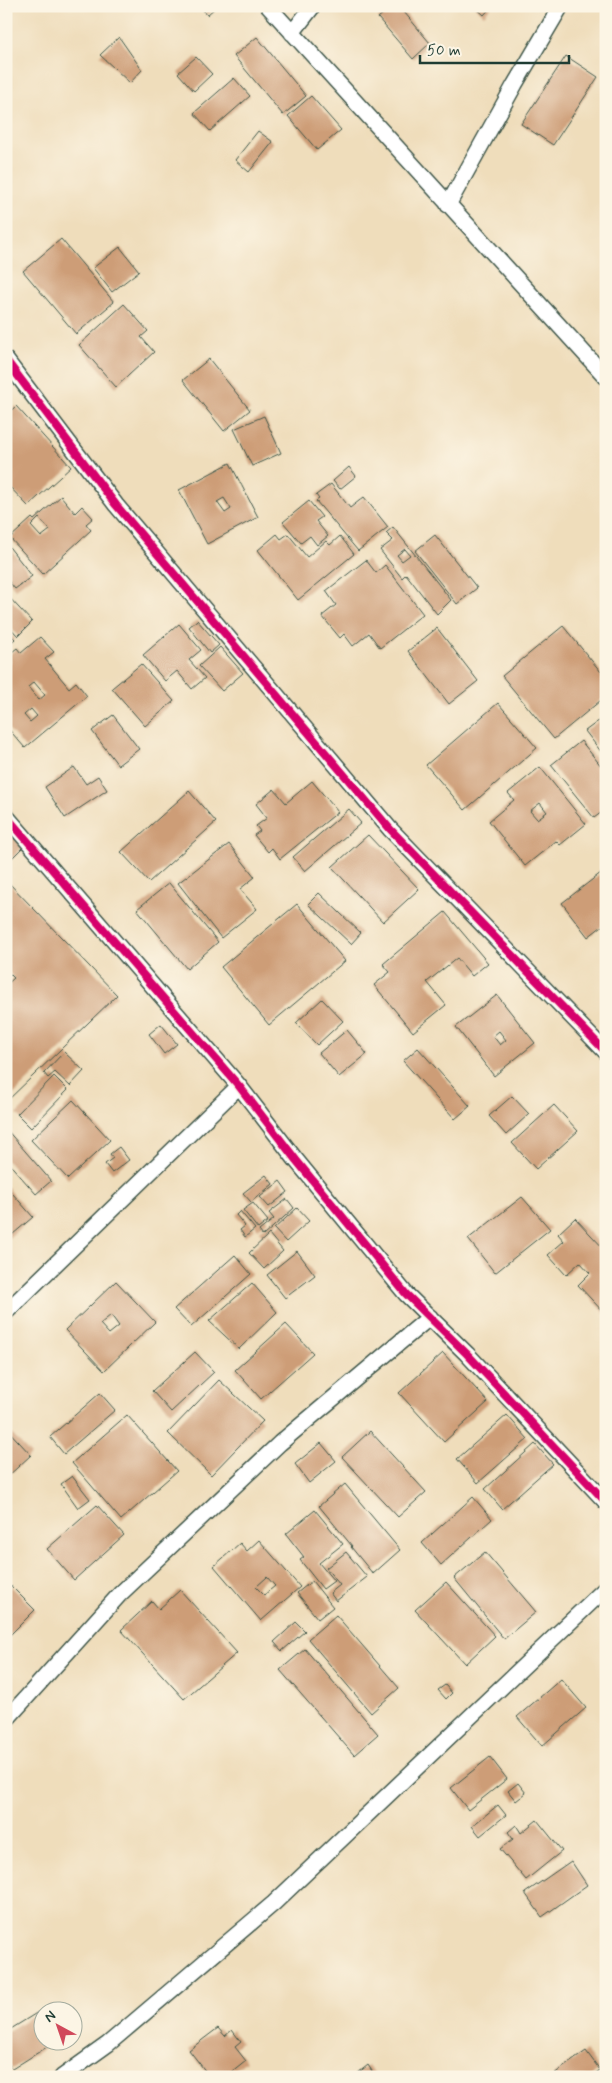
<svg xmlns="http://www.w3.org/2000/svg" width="612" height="2083" viewBox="0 0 612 2083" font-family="Mynerve,sans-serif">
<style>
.building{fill:#cd9d77;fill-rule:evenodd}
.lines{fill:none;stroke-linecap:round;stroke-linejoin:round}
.minor-casing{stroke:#3e5548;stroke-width:18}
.minor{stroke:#fff;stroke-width:15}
.cycleway-casing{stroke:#fcf5e5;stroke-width:11}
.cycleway{stroke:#d6006c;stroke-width:8}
</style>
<rect width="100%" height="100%" fill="#fcf5e5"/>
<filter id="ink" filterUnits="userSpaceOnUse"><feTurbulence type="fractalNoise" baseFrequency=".02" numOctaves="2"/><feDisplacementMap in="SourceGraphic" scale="10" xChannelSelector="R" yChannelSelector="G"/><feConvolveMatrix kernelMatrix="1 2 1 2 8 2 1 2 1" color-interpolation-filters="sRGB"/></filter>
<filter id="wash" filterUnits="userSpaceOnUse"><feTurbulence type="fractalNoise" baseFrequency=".0096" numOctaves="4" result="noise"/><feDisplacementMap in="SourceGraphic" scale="20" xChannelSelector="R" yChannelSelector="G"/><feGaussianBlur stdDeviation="1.12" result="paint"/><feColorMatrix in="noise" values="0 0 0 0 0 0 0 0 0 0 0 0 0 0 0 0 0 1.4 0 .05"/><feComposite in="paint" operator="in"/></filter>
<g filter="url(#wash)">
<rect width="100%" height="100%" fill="#efddbb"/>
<g id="blocks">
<path class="building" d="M200 6H217L207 15Z
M392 6H399L430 43 413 59 378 18Z
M474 6H492L484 15Z
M119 37 142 70 130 83 100 55Z
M257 37 306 96 283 115 234 56Z
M566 56 598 77 553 145 521 124Z
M196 57 212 74 194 91 178 73Z
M234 78 250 96 210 131 194 113Z
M311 96 341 130 317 150 288 116Z
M258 131 273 142 249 172 235 160Z
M61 239 114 302 76 334 23 271Z
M120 247 139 271 112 292 93 268Z
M124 304 148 331 141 337 154 352 116 387 79 345Z
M209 359 250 410 224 431 183 380Z
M16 406 71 467 28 506 6 483V415Z
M264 416 281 453 252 466 234 429Z
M230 463 258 517 207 544 179 490ZM224 498 231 509 225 513 217 502Z
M349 467 356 476 340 489 333 481Z
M331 484 350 508 364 497 388 527 358 551 316 501 319 499 316 495Z
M61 496 75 513 82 506 93 518 86 524 91 530 43 574 10 538 32 518 34 520ZM39 518 50 530 41 537 31 526Z
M309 501 322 517 316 521 328 536 317 545 310 536 301 543 283 522Z
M393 527 451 600 437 614 406 574 402 578 380 550 393 540 386 533ZM405 549 410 555 402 561 397 555Z
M277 534 281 539 288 534 307 557 326 541 330 545 340 536 354 554 298 600 258 550Z
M435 535 477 588 457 604 415 551Z
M6 543 32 576 15 589 6 578Z
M366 560 376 573 385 565 423 614 380 648 369 633 353 646 344 634 340 638 322 616 336 605 326 591Z
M6 594 32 622 18 636 6 623Z
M197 620 219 645 210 653 189 627Z
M179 624 201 650 189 660 205 678 192 689 177 671 165 681 143 655Z
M563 626 606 678V696L554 739 502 676Z
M437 628 478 681 449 704 408 651Z
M6 630 15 639 6 647Z
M40 637 54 652 45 659 69 688 76 682 87 696 25 748 6 726V666L11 661 7 656 17 648 21 653ZM34 682 45 695 39 700 28 687ZM31 709 37 716 30 722 24 715Z
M220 647 243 673 222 691 199 666Z
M141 664 174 701 145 726 112 688Z
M498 703 537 748 465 810 426 765Z
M113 715 139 749 118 765 92 731Z
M600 720 606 728V758L585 731Z
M581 741 606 772V809L594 818 551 765Z
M74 767 86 784 98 776 107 790 65 818 45 787Z
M540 767 586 824 560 845 556 841 525 866 489 821 514 800 508 793ZM540 803 547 812 537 819 530 811Z
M312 781 338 812 280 859 272 848 268 852 254 835 260 831 256 826 267 818 256 804 274 789 286 803Z
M189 791 216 822 149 882 121 852Z
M349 809 361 823 305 871 293 857Z
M6 828 24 846 6 864Z
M368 835 419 889 383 922 332 867Z
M229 844 255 877 240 889 257 909 221 938 178 883Z
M606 869V923L588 937 562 903Z
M6 880 117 995 6 1102V985L14 978 6 970Z
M169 883 218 942 187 969 137 909Z
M319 893 361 933 351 944 308 904Z
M297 904 345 961 269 1025 221 967Z
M445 912 488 963 472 976 457 958 427 982 446 1005 413 1032 374 985 390 972 383 964Z
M497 995 535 1043 494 1076 456 1027ZM499 1031 506 1040 500 1045 493 1036Z
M322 999 343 1021 317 1045 296 1023Z
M161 1024 177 1044 164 1054 149 1034Z
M347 1030 367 1054 339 1077 319 1053Z
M418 1048 470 1106 455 1119 403 1061Z
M64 1052 84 1071 70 1086 55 1072 48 1078 44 1073Z
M54 1076 68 1090 31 1128 17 1114Z
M512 1096 529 1114 506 1135 489 1116Z
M73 1100 110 1140 68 1179 31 1140Z
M554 1105 578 1131 536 1169 512 1143Z
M6 1129 51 1181 36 1194 6 1160Z
M119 1147 129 1160 112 1173 105 1164 113 1158 110 1154Z
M266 1175 273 1184 251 1202 243 1193Z
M280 1181 288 1192 269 1207 260 1197Z
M6 1186 33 1217 6 1240Z
M522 1197 550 1229 495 1273 468 1239Z
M287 1199 294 1208 263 1236 259 1231 274 1219 269 1213Z
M253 1203 268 1221 258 1229 243 1210Z
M297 1208 309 1221 286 1242 274 1229Z
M240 1211 255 1229 245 1237 240 1230 245 1226 236 1215Z
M575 1218 606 1251V1315L578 1285 590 1273 580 1262 566 1275 548 1255 564 1241 558 1234Z
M269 1234 283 1251 264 1269 249 1253Z
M297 1251 315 1275 285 1298 267 1275Z
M235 1255 251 1274 191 1327 174 1309Z
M116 1281 155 1322 104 1371 65 1330ZM111 1315 119 1326 109 1334 100 1324Z
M252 1283 277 1312 239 1349 209 1321Z
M286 1324 313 1353 261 1399 235 1370Z
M195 1352 214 1372 171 1412 152 1391Z
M443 1353 488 1402 444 1442 399 1393Z
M219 1380 263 1421 211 1475 168 1433Z
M100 1393 115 1410 64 1454 50 1437Z
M127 1415 177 1471 121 1520 72 1463Z
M507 1415 528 1439 478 1483 457 1459Z
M6 1428 31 1455 6 1478Z
M370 1431 426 1492 398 1517 342 1457Z
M321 1443 336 1461 309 1483 295 1464Z
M535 1444 553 1464 502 1509 485 1489Z
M72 1476 90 1499 78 1508 61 1484Z
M345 1484 400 1550 373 1574 351 1547 352 1546 319 1506Z
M473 1497 492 1519 441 1565 422 1543Z
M97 1505 124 1535 74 1580 47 1549Z
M315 1510 343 1544 319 1563 334 1581 323 1589 300 1560 304 1557 286 1534Z
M259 1540 300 1587 261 1621 214 1566 240 1543 247 1551ZM267 1577 275 1586 264 1595 256 1587Z
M346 1552 367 1577 336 1601 330 1593 340 1585 326 1568Z
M485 1552 536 1612 504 1639 454 1578Z
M312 1581 333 1607 318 1619 297 1593Z
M446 1582 495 1636 465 1664 415 1610Z
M11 1586 35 1610 6 1639V1591Z
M180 1590 237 1653 184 1699 121 1630 152 1601 159 1609Z
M336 1615 399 1688 371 1713 308 1639Z
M296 1622 305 1631 282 1651 274 1642Z
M305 1649 378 1734 354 1755 280 1670Z
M561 1679 586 1708 542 1746 517 1717Z
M445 1685 452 1693 446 1699 438 1690Z
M490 1757 507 1779 468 1810 451 1788Z
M518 1783 526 1793 516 1801 508 1791Z
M498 1805 506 1815 480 1836 472 1826Z
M537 1820 562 1851 526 1880 500 1849 513 1839 508 1832 516 1825 521 1833Z
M571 1861 587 1885 542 1917 525 1893Z
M51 2004 56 2010H42V2040H58L12 2069 6 2060V2032Z
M218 2028 225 2036 232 2030 241 2042 235 2047 246 2061 226 2077H210L189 2050Z
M586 2051 600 2070 590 2077H556L554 2074Z
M368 2065 376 2077H353Z"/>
</g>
</g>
<g filter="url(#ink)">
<use href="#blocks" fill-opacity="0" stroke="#3e5548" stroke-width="1"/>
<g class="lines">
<g class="minor-casing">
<path id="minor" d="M268 6 606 377
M292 33 313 6
M448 205 515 84 561 6
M6 360 116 505 390 829 606 1052
M6 816 239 1086 296 1160 406 1294 467 1354 606 1502
M6 1312 239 1086
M6 1720 120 1594 280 1443 430 1317
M62 2077 108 2044 274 1903 606 1588"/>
</g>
<use href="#minor" class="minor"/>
<g class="cycleway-casing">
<path id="cycleway" d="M6 360 116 505 390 829 606 1052
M6 816 239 1086 296 1160 406 1294 467 1354 606 1502"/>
</g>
<use href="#cycleway" class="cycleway"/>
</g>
</g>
<rect width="612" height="2083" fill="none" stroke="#fcf5e5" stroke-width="25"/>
<g transform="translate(58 2026) rotate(320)"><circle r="24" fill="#fcf5e5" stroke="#a4ab9e"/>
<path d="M0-4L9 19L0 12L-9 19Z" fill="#d1495b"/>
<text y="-8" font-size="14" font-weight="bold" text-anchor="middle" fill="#1f3d34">N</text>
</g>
<path d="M420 55v8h149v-8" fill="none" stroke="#1f3d34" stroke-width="2.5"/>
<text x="427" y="55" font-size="15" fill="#1f3d34" stroke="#fcf5e5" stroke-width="4" paint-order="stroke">50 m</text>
</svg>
